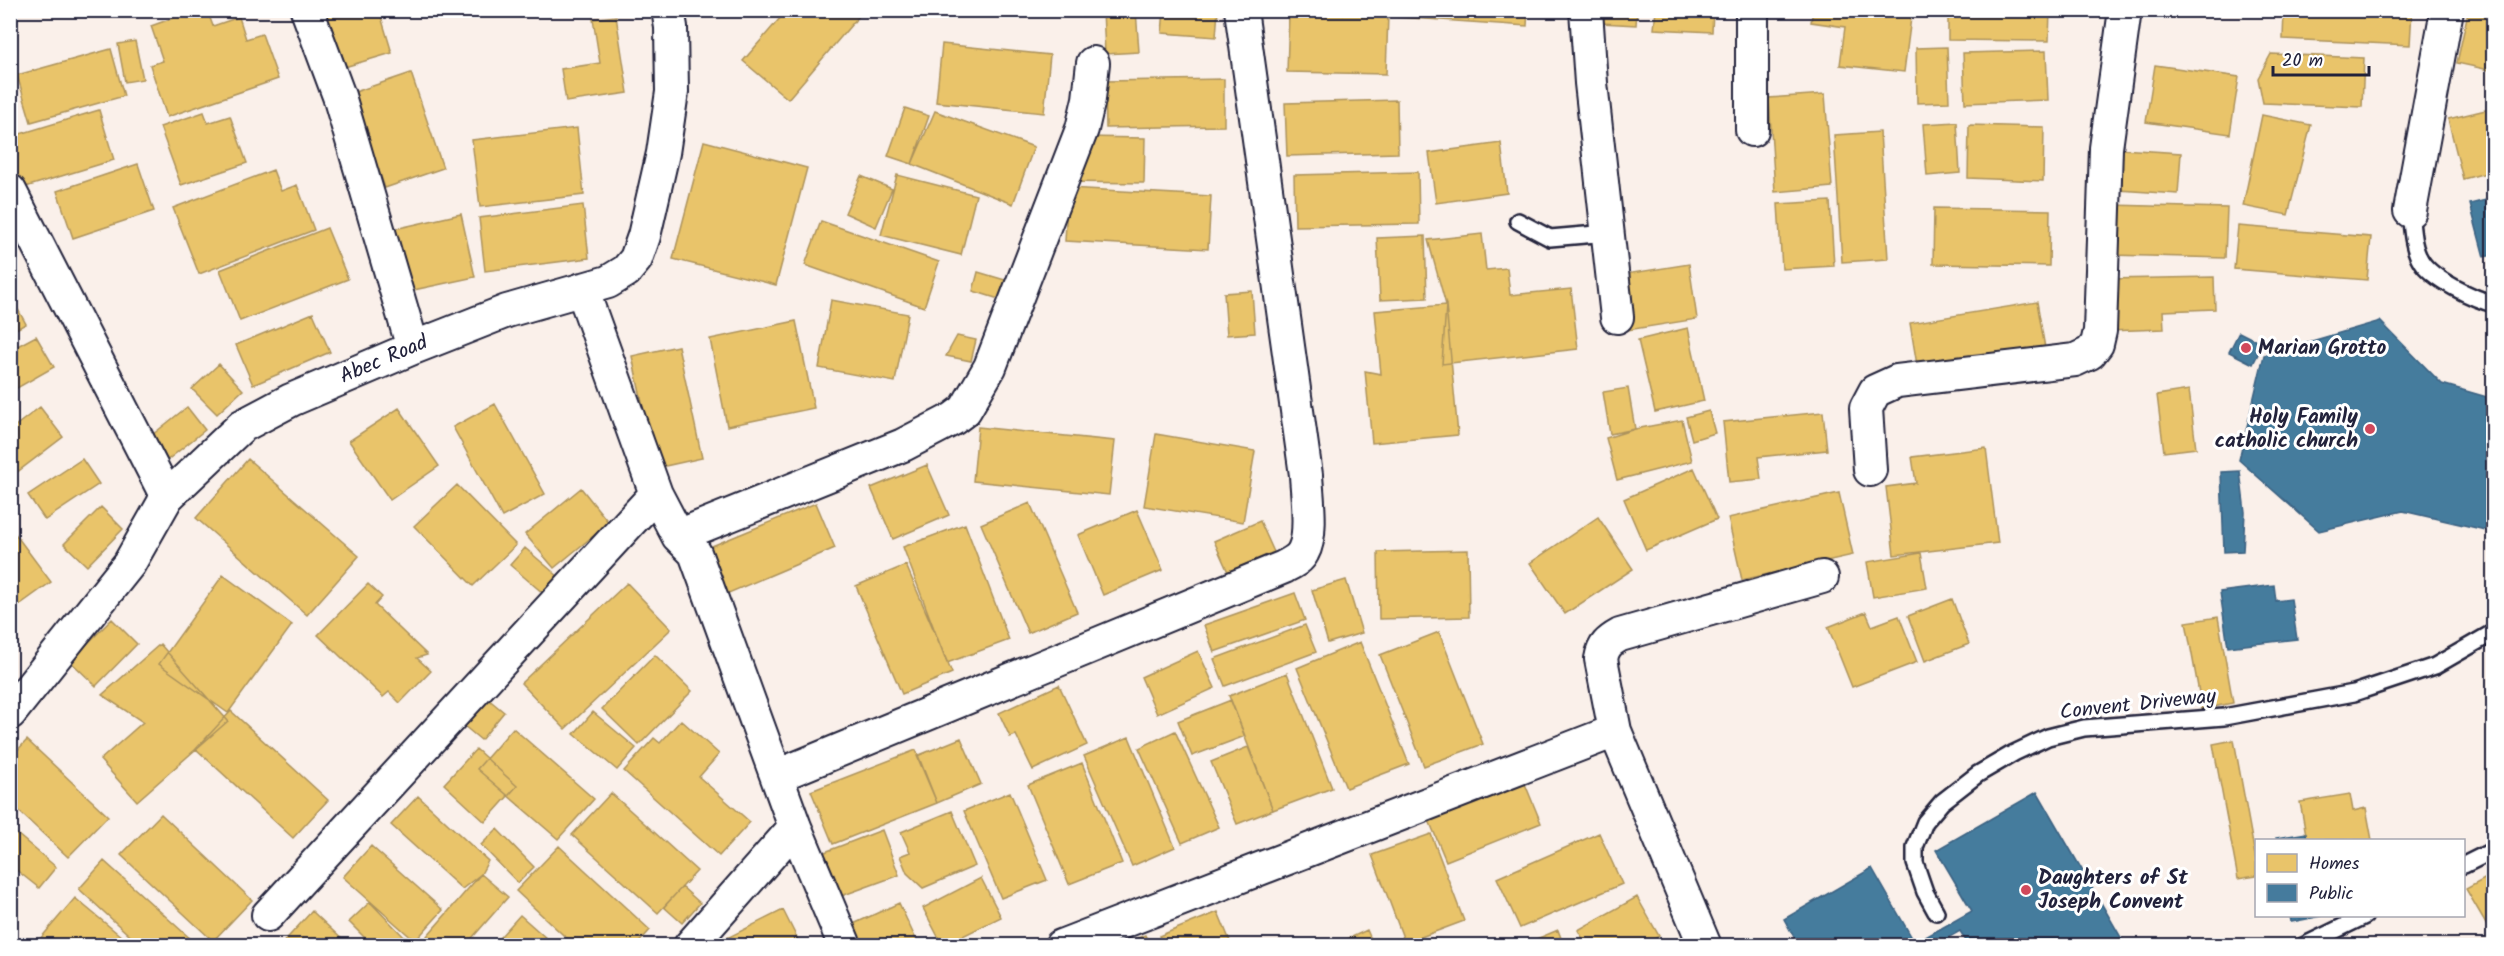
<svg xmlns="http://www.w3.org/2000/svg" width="2504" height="956" viewBox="0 0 2504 956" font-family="Kalam,sans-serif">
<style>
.homes{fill:#e9c46a;stroke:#ad935c;stroke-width:1.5}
.public{fill:#457b9d;stroke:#3a6080;stroke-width:1.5}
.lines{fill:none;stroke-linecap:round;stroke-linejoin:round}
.lane-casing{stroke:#22223b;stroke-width:20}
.street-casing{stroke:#22223b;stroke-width:36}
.lane{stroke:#fff;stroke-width:15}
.street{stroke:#fff;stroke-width:32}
.poi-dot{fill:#d1495b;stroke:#fff;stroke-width:2}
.labels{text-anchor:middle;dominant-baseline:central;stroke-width:6;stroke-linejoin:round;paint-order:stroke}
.poi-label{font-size:21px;font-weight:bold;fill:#22223b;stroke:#fff;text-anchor:start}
.street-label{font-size:21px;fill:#22223b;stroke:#fff}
</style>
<rect width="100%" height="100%" fill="#faf0ea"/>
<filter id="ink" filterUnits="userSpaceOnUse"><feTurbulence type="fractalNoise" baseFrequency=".0167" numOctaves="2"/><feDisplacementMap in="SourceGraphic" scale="12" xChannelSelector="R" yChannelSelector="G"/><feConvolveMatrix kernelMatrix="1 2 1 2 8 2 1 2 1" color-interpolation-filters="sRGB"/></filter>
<g filter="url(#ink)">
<path class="homes" d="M195 10H207L213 26 239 17 246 39 262 34 278 79 167 117 150 65 163 61 151 26Z
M323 10H379L392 53 341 68Z
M787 10H864L788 99 743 61Z
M1103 10H1136L1139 52 1105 54Z
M1164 10H1218L1216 37 1162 33Z
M1398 10H1528L1527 26 1398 17Z
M1583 10H1637L1636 25 1583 22Z
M1656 10H1713L1712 32 1654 29Z
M1766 10H1800V12L1767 16Z
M1813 10H1912L1904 72 1840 65 1845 27 1811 22Z
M1948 10H2050L2049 41 1948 40Z
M2284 10H2412L2410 45 2283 39Z
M2468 12 2494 18V71L2457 63Z
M1289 13 1388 15 1386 74 1287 72Z
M616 16 628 93 566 102 561 69 600 63 593 19Z
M135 41 143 79 125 82 118 44Z
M942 44 1050 55 1044 113 936 102Z
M1947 47 1949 102 1917 103 1916 48Z
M111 49 124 96 31 122 17 75Z
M2046 51 2048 100 1965 103 1963 53Z
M2271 54 2364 58 2362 107 2263 103 2258 78Z
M2155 65 2239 77 2230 134 2146 122Z
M411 73 443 168 385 188 352 93Z
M1224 79V126L1106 128 1105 81Z
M1825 94 1832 187 1775 192 1769 98Z
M1397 100 1398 153 1287 156 1285 103Z
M905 108 929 116 912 164 888 156Z
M2494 108V171L2463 179 2448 119Z
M99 110 114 160 19 189 10 161V137Z
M935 111 1034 147 1013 204 912 164Z
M204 112 208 123 230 116 247 163 181 185 160 127Z
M2262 115 2311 125 2288 215 2243 206Z
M1957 122 1960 173 1927 176 1923 124Z
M1969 125 2044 127 2043 181 1968 178Z
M577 128 584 195 480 207 472 140Z
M1880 132 1888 259 1842 262 1834 135Z
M1085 137 1145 138 1144 183 1062 182Z
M704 141 807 168 776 285 673 259Z
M1501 143 1507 193 1436 203 1429 153Z
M2106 148 2181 153 2178 194 2103 189Z
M138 164 154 211 73 238 57 191Z
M273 170 281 191 297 185 314 230 199 274 173 208Z
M1418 172 1419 224 1295 226 1294 175Z
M897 175 976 195 961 255 881 235Z
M861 176 892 189 876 227 845 213Z
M1068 188 1211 196 1208 249 1065 241Z
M1830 201 1834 266 1782 269 1778 204Z
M583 205 589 258 485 271 479 218Z
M2111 205 2227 208 2225 258 2110 255Z
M1934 208 2050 210 2049 266 1933 264Z
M461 214 475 277 404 292 390 230Z
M821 221 939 262 924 307 805 265Z
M2238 226 2371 237 2367 280 2234 269Z
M327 228 348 279 240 321 220 270Z
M1482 234 1486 270 1507 268 1510 295 1571 289 1578 349 1442 364 1446 305 1428 240Z
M1425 236 1427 298 1380 300 1377 238Z
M1689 264 1697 319 1628 330 1619 275Z
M978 272 1005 280 999 299 973 291Z
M2214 277 2215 309 2163 311 2164 329 2108 331 2107 279Z
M1252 291 1255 333 1227 335 1224 293Z
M10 295 26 324 10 332Z
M831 300 908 314 895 382 819 368Z
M2037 302 2045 348 1918 371 1910 323Z
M1446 305 1458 435 1372 443 1365 371 1381 374 1375 311Z
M313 313 330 352 253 385 236 345Z
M796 321 814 408 727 426 710 339Z
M1688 328 1704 401 1655 412 1638 340Z
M36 336 54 367 10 392V350Z
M957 336 976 340 971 361 946 356Z
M678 346 702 458 656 468 632 356Z
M219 364 243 390 217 414 192 389Z
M1628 388 1635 429 1610 434 1603 392Z
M2189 390 2196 448 2164 452 2157 395Z
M495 404 545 494 502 517 453 427Z
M40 407 63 437 12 476 10 430Z
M187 407 205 430 165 462 147 439Z
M399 408 439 466 390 500 349 441Z
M1709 411 1715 433 1692 440 1686 417Z
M1823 412 1827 450 1758 457 1761 479 1729 482 1723 422Z
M1682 420 1692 461 1617 480 1606 438 1635 429Z
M978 427 1115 441 1109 495 973 481Z
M1156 434 1255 451 1243 522 1144 506Z
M1986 448 1998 543 1894 555 1886 487 1916 483 1912 457Z
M82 459 99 484 45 520 28 495Z
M248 459 359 556 307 615 196 518Z
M927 465 949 515 893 539 871 488Z
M1694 468 1717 519 1646 550 1624 499Z
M457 485 516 545 473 586 414 526Z
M581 488 609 523 554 568 525 534Z
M1839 493 1853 555 1742 580 1728 518Z
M816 503 835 548 712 600 695 553Z
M1030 503 1077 612 1028 633 981 524Z
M101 507 123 529 87 566 64 544Z
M1137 510 1163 570 1103 595 1078 535Z
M1598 517 1633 569 1565 614 1530 563Z
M1260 521 1274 552 1228 572 1214 541Z
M965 524 1009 640 947 663 903 547Z
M10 527 51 582 15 608 10 602Z
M525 548 559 577 544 594 510 565Z
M1468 550 1469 617 1379 619 1378 552Z
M1921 553 1927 588 1873 597 1867 562Z
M906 565 952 673 902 694 856 586Z
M223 575 292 625 228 713 159 664Z
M1346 580 1362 633 1328 643 1312 590Z
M627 583 671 629 565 729 521 683Z
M368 584 382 597 375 605 427 655 417 658 431 671 400 703 389 692 383 697 318 635Z
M1295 593 1305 620 1214 652 1204 625Z
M1952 599 1969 644 1925 661 1908 616Z
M1866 612 1872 626 1899 616 1917 662 1852 687 1828 627Z
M2218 617 2233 703 2202 709 2186 622Z
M112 619 137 644 96 686 70 661Z
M1305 625 1316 652 1225 686 1214 659Z
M1439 632 1483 744 1424 766 1380 655Z
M1360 642 1409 764 1346 788 1297 668Z
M160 644 228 721 137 801 100 760 143 722 102 695Z
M1198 651 1215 688 1157 714 1141 677Z
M655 655 692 691 639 745 602 709Z
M1287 673 1332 788 1273 810 1229 696Z
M1059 685 1087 745 1033 770 1016 735 1010 737 999 713Z
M487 698 504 712 481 740 463 725Z
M1231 700 1245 736 1192 756 1178 721Z
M231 711 328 800 293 838 196 749Z
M593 712 636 748 617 770 574 734Z
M681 720 719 754 699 777 750 822 719 856 624 771 654 738 660 743Z
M513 728 594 799 558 839 477 769Z
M1175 731 1219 827 1182 843 1139 748Z
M1129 737 1175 847 1132 866 1084 756Z
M961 738 981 784 937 803 917 756Z
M27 740 108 816 68 857 10 803V758Z
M2234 740 2256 861V876L2238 879 2213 744Z
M1248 747 1273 810 1237 824 1211 762Z
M476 749 517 786 485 822 444 784Z
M916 750 937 803 833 844 811 791Z
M1082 763 1122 863 1069 884 1028 785Z
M1523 779 1541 823 1446 861 1428 818Z
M1010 792 1047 880 1001 898 964 811Z
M611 793 697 871 658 913 572 835Z
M2350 794 2353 811 2366 808 2372 840H2307L2300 802Z
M418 796 488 861 481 874 462 889 391 825Z
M952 811 975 866 923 888 907 873 900 856 910 852 901 832Z
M161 814 252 900 213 941 121 855Z
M497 829 534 867 518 883 481 845Z
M882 830 899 875 833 899 817 855Z
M1599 833 1622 884 1520 928 1497 878Z
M17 834 56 867 39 888 10 865V842Z
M1431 834 1464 921 1405 943 1372 855Z
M371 846 443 910 415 941 343 877Z
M559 846 650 930 636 946H575L516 891Z
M104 861 193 941 188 946H141L79 889Z
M481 874 508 897 465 946H438L427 936Z
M2488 877 2494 886V937L2466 889Z
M981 878 1001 917 943 946 923 908Z
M682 887 700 903 682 923 664 907Z
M1637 897 1659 936 1643 946H1587L1578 930Z
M75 898 122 937 114 946H34Z
M370 902 413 946H373L349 922Z
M899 903 919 946H855L847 927Z
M783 910 801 946H721L719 942Z
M312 911 349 946H280Z
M1218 912 1232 946H1163L1159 936Z
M520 915 555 946H492Z
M1367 930 1374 946H1340L1339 943Z
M1558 930 1564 946H1520Z
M1145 935 1150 946H1120Z"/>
<path class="public" d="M2494 198V255L2484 257 2470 204Z
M2380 321 2442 384 2494 399V532L2403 511 2319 531 2239 460 2264 355Z
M2239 332 2263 344 2253 364 2229 352Z
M2240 471 2245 512 2243 551 2224 552 2221 472Z
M2274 585 2276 601 2291 599 2297 639 2228 647 2220 592Z
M2037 792 2126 946H1969L1960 931 1937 944 1938 946H1799L1784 919 1872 868 1915 943 1972 911 1936 850Z
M2306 833 2307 840H2277L2276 838Z
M2290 916H2322L2291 922Z"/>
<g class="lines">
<g class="lane-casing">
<path id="lane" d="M2410 211C2412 227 2412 247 2421 261 2432 279 2474 299 2494 304
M1518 221 1550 238 1608 233
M2464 865 2494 850
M1936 912 1925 892 1915 863V847L1925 822 1942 802 1978 774 2014 753 2048 737 2084 728 2224 717 2354 693 2435 666 2494 632
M2303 946 2365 916"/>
</g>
<g class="street-casing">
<path id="street" d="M307 10 339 96 413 348
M1586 10 1591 83 1617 317
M1752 10V130
M10 191 167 497
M2410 211 2447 10
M582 289 656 494 678 536 695 553 795 827 845 946
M1870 470 1866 408 1875 391 1897 381 2075 360 2090 353 2097 344 2100 331 2106 148 2125 10
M678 536 903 445 953 419 965 410 990 367 1082 129 1089 99 1093 63
M10 713 129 564 167 497 242 426 291 400 413 348 507 311 608 282 626 271 636 259 644 236 663 153 672 92 671 27 668 10
M777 776 1284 567C1291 563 1299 560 1303 552 1313 535 1307 495 1306 475L1241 10
M268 915 656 494
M690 946 795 827
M1061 946 1615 731
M1705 946 1615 731 1601 659C1603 646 1609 641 1620 635L1822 577"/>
</g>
<use href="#lane" class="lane"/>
<use href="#street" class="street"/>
</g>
</g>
<g class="poi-dot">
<circle cx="2246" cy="348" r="6"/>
<circle cx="2370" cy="429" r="6"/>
<circle cx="2026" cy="890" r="6"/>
</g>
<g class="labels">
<g class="poi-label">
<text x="2258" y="348">Marian Grotto</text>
<text x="2358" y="417" text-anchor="end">Holy Family<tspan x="2358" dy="24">catholic church</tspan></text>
<text x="2038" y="878">Daughters of St<tspan x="2038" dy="24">Joseph Convent</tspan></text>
</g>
<g class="street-label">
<text transform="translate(384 360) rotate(-23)">Abec Road</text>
<text transform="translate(2138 705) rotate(-6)">Convent Driveway</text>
</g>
</g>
<rect width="2504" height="956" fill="none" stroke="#fff" stroke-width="36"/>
<rect x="18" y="18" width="2468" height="920" fill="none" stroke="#22223b" stroke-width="2" filter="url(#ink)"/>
<rect x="2255" y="839" width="210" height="78" fill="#ffffff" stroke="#a7a7b1" stroke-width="1.5"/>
<rect x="2267" y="854" width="30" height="18" fill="#e9c46a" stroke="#a7a7b1" stroke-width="1.5"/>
<text x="2309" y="869" font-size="18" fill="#22223b">Homes</text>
<rect x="2267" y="884" width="30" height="18" fill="#457b9d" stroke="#a7a7b1" stroke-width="1.5"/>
<text x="2309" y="899" font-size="18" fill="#22223b">Public</text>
<path d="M2273 66v9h96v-9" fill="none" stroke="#22223b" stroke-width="3"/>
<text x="2282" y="66" font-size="18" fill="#22223b" stroke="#ffffff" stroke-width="4.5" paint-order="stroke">20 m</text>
</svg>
